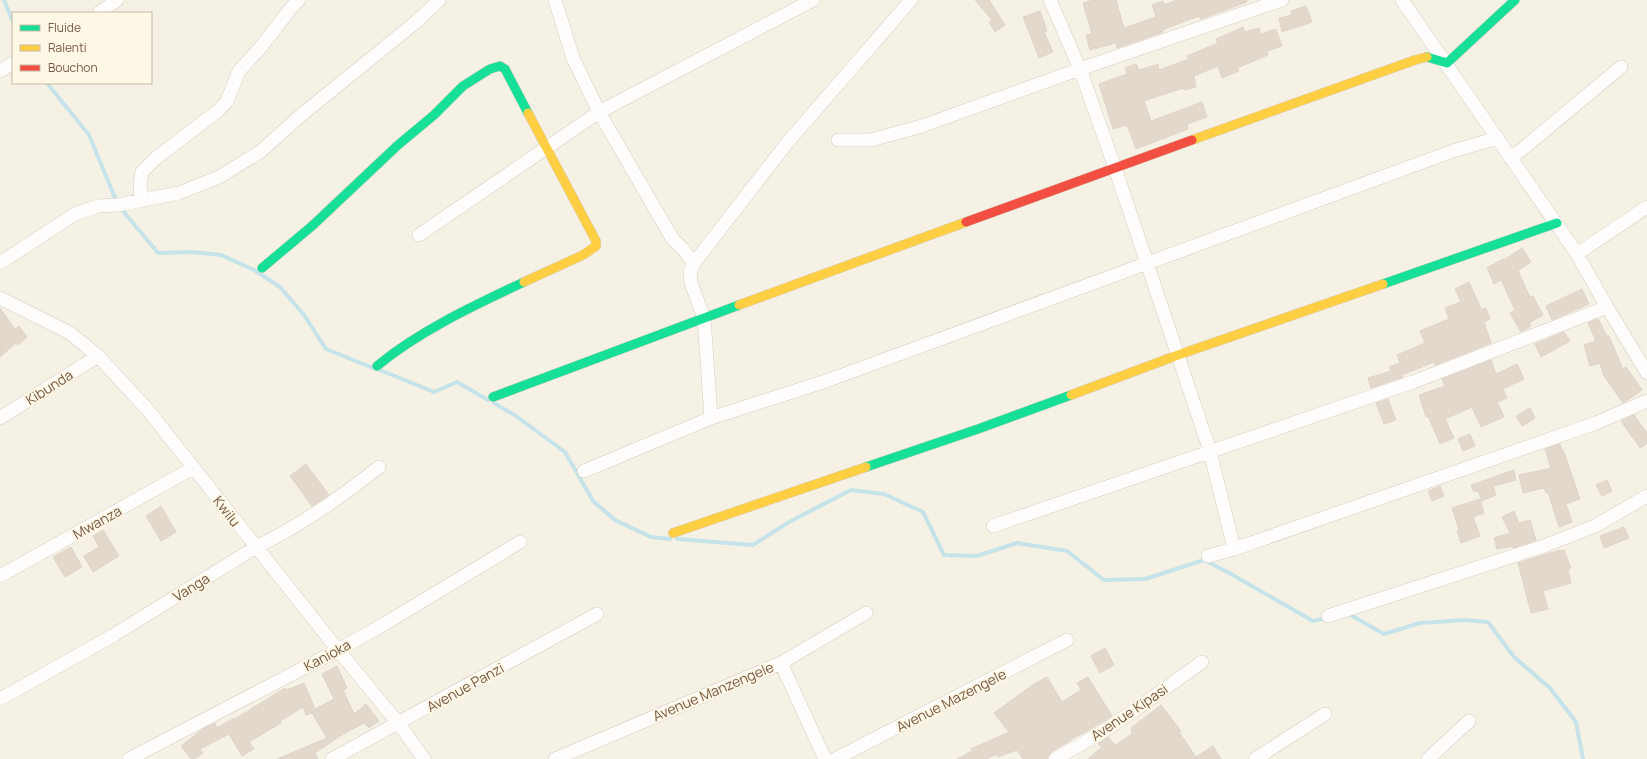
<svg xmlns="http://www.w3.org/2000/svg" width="1647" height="759" viewBox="0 0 1647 759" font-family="Manrope,sans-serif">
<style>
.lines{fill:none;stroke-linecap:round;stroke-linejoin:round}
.stream{stroke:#c5e3e8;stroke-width:4}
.building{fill:#e3d8cc;stroke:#dfd4c7}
.street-casing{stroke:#d6ccc0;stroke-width:14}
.fast-casing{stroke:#d7cdc1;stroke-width:10}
.slow-casing{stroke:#d7cdc1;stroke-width:10}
.jam-casing{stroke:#d7cdc1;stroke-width:10}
.street{stroke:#fefdfb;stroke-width:13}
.fast{stroke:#16e098;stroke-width:9}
.slow{stroke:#ffcf43;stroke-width:9}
.jam{stroke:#f24e42;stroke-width:9}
.labels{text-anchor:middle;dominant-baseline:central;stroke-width:4;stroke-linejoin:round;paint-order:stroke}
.street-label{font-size:14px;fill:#765944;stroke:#fff7e5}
</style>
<rect width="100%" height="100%" fill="#f6f1e5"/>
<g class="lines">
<path class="stream" d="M4 0 13 22
M47 83 89 135 118 205 158 253 192 252 221 255 254 270 280 287 304 315 326 349 373 368
M380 370 434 392 457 382 488 400
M494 403 516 416 565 452 593 501 615 520 651 537 670 539
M677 539 753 545 789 522 851 490 884 494 923 512 944 555 977 556 1017 543 1067 551 1104 580 1145 579 1204 560 1231 574 1313 621 1327 618
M1347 614H1349L1384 634 1420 623 1464 620 1488 622 1514 657 1550 688 1576 722 1583 759"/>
</g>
<path class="building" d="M975 0H989L1005 25 995 32 989 22 992 20Z
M1093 0H1116L1124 28 1156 17 1152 5 1163 1 1164 5 1177 0H1247V2L1201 19 1199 16 1162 30 1163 32 1117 48 1116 43 1090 50 1086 35 1092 34 1083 3Z
M1306 6 1312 22 1282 32 1279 18 1292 15 1291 11Z
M1040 11 1047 31 1044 32 1053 52 1039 58 1023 17Z
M1243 27 1245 32 1259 28 1261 34 1276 29 1282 46 1267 51 1268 55 1237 68 1239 71 1222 78 1218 66 1194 76 1196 87 1184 90 1183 88 1144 101 1151 121 1202 102 1207 117 1187 124 1188 129 1136 149 1127 125 1113 129 1099 84 1127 74 1125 68 1136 64 1139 70 1158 64 1159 70 1189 59 1187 56 1218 43 1216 39Z
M1522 248 1531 262 1518 271 1530 297 1533 296 1543 315 1529 323 1531 326 1521 332 1510 313 1515 310 1501 280 1494 284 1487 268 1503 259 1504 260Z
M1469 282 1481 309 1486 308 1490 319 1484 322 1491 343 1435 365 1434 362 1402 375 1403 377 1371 388 1368 378 1391 371 1389 367 1400 363 1397 355 1425 343 1420 331 1449 319 1445 308 1461 302 1455 289Z
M1582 289 1589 304 1552 320 1546 306Z
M0 308 15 329 19 326 27 337 18 345 16 343 0 357Z
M1598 319 1607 336H1609L1623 369 1626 367 1642 390 1623 403 1604 376 1600 363 1590 366 1584 345 1596 341 1588 323Z
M1564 332 1570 341 1541 357 1535 344Z
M1491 360 1496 374 1517 364 1524 379 1503 389 1507 398 1497 402 1504 417 1481 427 1472 407 1445 419 1454 438 1440 444 1428 416 1426 417 1419 395 1445 386 1442 379Z
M1388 399 1396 420 1384 424 1376 403Z
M1530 408 1535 418 1522 426 1516 416Z
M1634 415 1647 433V443L1640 448 1621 421Z
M1470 434 1475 446 1463 451 1458 439Z
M1560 444 1563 452H1564L1580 499 1566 504 1572 522 1559 527 1548 492 1546 493 1544 488 1523 493 1519 475 1551 468 1545 449Z
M306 464 329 495 312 506 290 476Z
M1514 470 1516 480 1493 486 1496 495 1482 501 1478 491 1474 492 1471 485Z
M1607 480 1612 491 1602 496 1596 485Z
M1440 486 1444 496 1432 501 1428 491Z
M1480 499 1484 513 1473 517 1480 536 1461 543 1457 531 1459 530 1452 508Z
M161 506 176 532 161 541 146 516Z
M1514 511 1519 523 1530 520 1536 540 1513 548V546L1497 549 1494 538 1510 533 1502 517Z
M1624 527 1629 538 1604 548 1600 536Z
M103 530 119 556 93 572 84 556 99 547 93 536Z
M71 547 82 567 65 577 53 557Z
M1560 550 1561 551 1564 550 1571 568 1568 569 1571 583 1543 591 1548 609 1531 613 1518 563Z
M1105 648 1114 665 1100 673 1091 656Z
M337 666 347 688 343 690 354 714 366 704 379 721 369 728 364 723 340 736 315 753 318 759H277L327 738 312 713 306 715 303 707 280 721 281 723 249 742 254 749 242 756 229 734 200 749 203 753 194 759H191L181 746 203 729 215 723 217 728 234 718 235 719 285 688 287 690 304 683 315 709 334 699 322 674Z
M1047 677 1062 702 1081 690 1077 683 1088 677 1112 716 1086 732 1071 739V740L1051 752 1047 759H1023L1017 750 998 757 997 754 986 759H957L972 751 971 749 1009 732 994 713 1034 684Z
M1161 705 1181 731 1179 732 1196 757 1213 746 1221 759H1088L1102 747 1098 744 1108 737 1115 745 1132 734 1131 728Z"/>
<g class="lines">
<g class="street-casing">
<path id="street" d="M555 0 573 58 599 112 672 238 683 249 694 263
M1050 0 1080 69 1115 168 1210 451 1234 549
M1402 0 1577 254 1607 307 1647 373
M99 13 117 0
M0 71 13 63
M838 140H871L922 126 1080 69 1282 0
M1510 158 1519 152 1621 67
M141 200 140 183 142 172 156 158 219 110 227 101 239 71 261 47 291 8 299 0
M419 235 599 112 813 0
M1577 254 1647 207
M0 263 75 214 98 206 118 205 179 193 219 177 260 152 300 116 416 22 439 0
M0 298 70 333 98 356 147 409 338 650 399 724 424 759
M0 418 98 356
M711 418 704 318 691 283 690 272 694 263 787 143 911 0
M584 471 711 418 826 381 1453 151 1498 138
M993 526 1413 382 1607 307
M1208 556 1234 549 1596 423 1647 401
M0 576 193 468
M1328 616 1544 546 1595 526 1647 496
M781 663 825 759
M0 699 114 635 256 547C300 526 340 498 379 467
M129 759 338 650 386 623 520 542
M332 759 597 614
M555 759 781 663 866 613
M835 759 1067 640
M1055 759 1099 734 1135 710 1202 662
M1255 759 1325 714
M1428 759 1469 721"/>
</g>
<g class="fast-casing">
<path id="fast" d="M1427 57 1447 63 1515 0
M262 268 312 226 398 145 434 115 463 86 490 69 500 66 505 69 528 113
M1383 284 1557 223
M377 366C419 331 475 305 524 282
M493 397 739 305
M866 467 978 429 1071 395"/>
</g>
<g class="slow-casing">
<path id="slow" d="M1192 140 1415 60 1427 57
M524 282 583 255 596 246V241L528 113
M739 305 966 222
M1071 395 1178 355 1383 284
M673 533 866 467"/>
</g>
<g class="jam-casing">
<path id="jam" d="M966 222 1192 140"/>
</g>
<use href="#street" class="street"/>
<use href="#fast" class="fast"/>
<use href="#slow" class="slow"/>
<use href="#jam" class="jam"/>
</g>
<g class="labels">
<g class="street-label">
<text transform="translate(49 387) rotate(-32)">Kibunda</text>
<text transform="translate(227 511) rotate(52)">Kwilu</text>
<text transform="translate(97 522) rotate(-29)">Mwanza</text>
<text transform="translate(191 587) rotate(-32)">Vanga</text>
<text transform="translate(327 655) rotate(-28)">Kanioka</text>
<text transform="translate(465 687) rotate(-29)">Avenue Panzi</text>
<text transform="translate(713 691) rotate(-23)">Avenue Manzengele</text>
<text transform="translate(951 700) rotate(-27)">Avenue Mazengele</text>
<text transform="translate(1129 712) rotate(-34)">Avenue Kipasi</text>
</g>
</g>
<rect x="12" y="12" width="140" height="72" fill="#fff7e5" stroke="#c8b8a5"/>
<rect x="20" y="25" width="20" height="6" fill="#16e098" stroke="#c8b8a5"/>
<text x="48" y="32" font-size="12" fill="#765944">Fluide</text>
<rect x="20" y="45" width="20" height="6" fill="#ffcf43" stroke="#c8b8a5"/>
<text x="48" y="52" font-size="12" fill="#765944">Ralenti</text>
<rect x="20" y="65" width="20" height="6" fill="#f24e42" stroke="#c8b8a5"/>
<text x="48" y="72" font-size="12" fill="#765944">Bouchon</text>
</svg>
